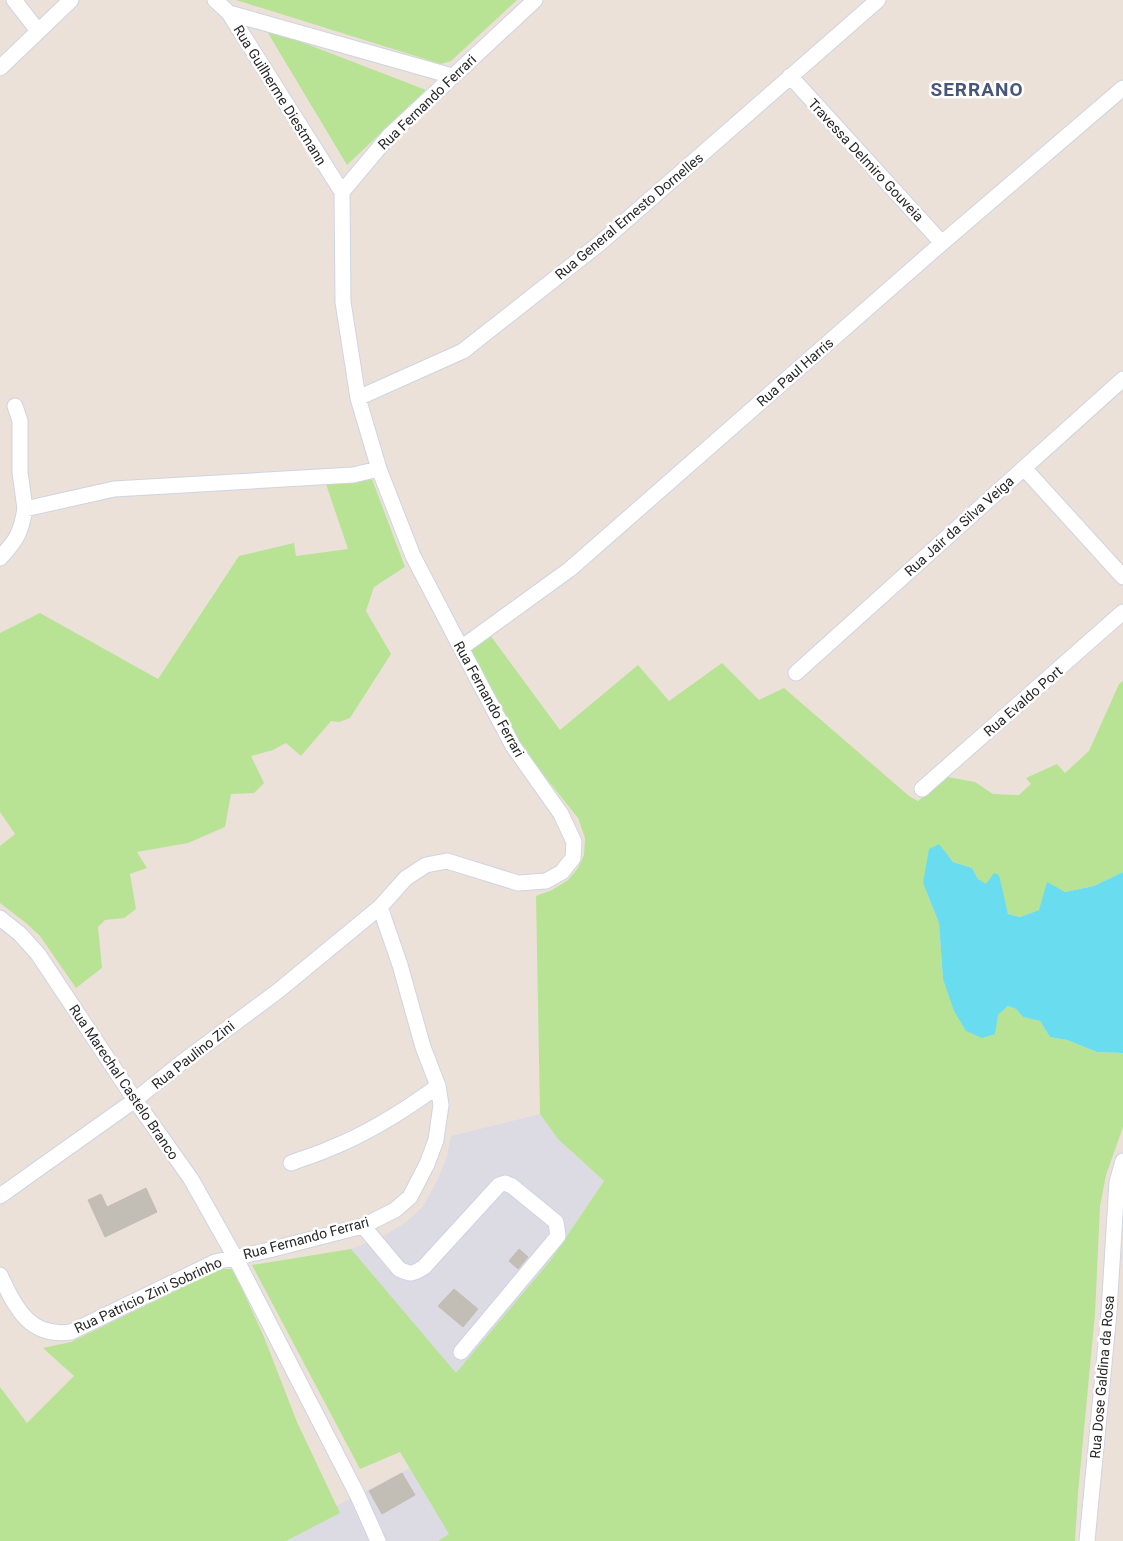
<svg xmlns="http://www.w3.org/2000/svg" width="1123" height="1541" viewBox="0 0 1123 1541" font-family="Roboto,sans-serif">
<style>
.industrial{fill:#dcdae3}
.green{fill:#b8e394}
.water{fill:#69dcf0}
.building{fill:#c2bdb5;stroke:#c6bdb3}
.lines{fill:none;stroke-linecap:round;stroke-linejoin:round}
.minor-casing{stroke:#ced4e2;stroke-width:17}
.minor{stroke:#fff;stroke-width:15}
.labels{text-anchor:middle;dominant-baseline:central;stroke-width:5;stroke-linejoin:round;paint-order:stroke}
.street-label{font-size:14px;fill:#282828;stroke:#fff}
.district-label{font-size:19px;font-weight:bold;letter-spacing:1px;fill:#485679;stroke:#fff}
</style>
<rect width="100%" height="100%" fill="#ebe1d9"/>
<path class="industrial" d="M540 1114 558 1139 604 1181 548 1264 456 1374 351 1249 382 1237 405 1223 422 1208 437 1181 447 1156 451 1136Z
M410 1468 450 1534 438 1541H286L339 1513 336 1506Z"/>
<path class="green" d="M236 0H517L451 61 441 64Z
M265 28 426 90 347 165Z
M372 479 405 567 374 587 366 611 391 654 350 718 339 722 331 721 301 756 286 743 273 750 251 756 264 783 254 793 231 794 225 827 188 843 137 852 147 868 130 874 136 909 124 918 105 920 98 927 102 968 76 988 40 936 26 923 0 903V846L15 834 0 812V633L40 613 158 679 239 556 294 543 296 556 348 549 326 484 355 483Z
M490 635 560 730 638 665 669 701 722 663 759 700 784 688 909 796 918 801 948 777 975 782 993 794 1019 795 1031 784 1026 778 1057 764 1065 773 1089 751 1119 684 1123 681V872L1094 886 1065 892 1039 910 1020 917 1008 914 1005 902 978 879 972 868 953 862 939 845 923 883 939 923 943 979 998 1015 1008 1006 1016 1009 1023 1017 1040 1021 1050 1037 1067 1040 1097 1052 1123 1053V1127L1106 1175 1100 1206 1095 1314 1078 1493 1075 1541H438L449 1534 400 1452 360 1469 252 1265 351 1249 456 1373 550 1261 604 1181 558 1139 540 1114 536 896 552 890 568 880 578 868 584 855 585 838 578 818 518 743 467 651Z
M220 1269H233L264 1337 297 1422 340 1513 286 1541H0V1387L27 1423 74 1376 43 1348 71 1342Z"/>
<path class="water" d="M939 844 953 862 972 868 978 879 986 884 994 873 999 875 1008 914 1020 917 1039 910 1047 882 1065 892 1094 886 1123 872V1053L1097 1052 1067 1040 1050 1037 1040 1021 1023 1017 1016 1009 1008 1006 998 1015 995 1034 982 1038 966 1031 954 1011 943 979 939 923 923 883 929 849Z"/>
<path class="building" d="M146 1188 157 1212 105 1237 88 1200 101 1194 107 1207Z
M519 1249 528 1257 518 1269 509 1261Z
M454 1289 478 1309 463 1327 438 1306Z
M402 1473 415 1495 382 1514 369 1491Z"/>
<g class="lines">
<g class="minor-casing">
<path id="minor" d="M14 0 38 31
M215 0 229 13 342 192
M229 13 452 76
M0 68 71 0
M790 76 942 243
M358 398 463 351 599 244 878 0
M15 406 20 421V472L25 509 114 489 353 475 379 469
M1024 468 1123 577
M0 558C17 540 21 532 25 509
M461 648 570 569 942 243 1123 88
M796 673 1123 379
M922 789 1123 612
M0 918 20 934 38 954 135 1100 191 1179 235 1257 357 1494 378 1541
M291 1163C304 1158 318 1154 331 1148 369 1133 405 1110 438 1086
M0 1196 135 1100 181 1063 278 991 380 907 406 878 426 865 447 861 518 883 546 881 562 872 573 858 574 842 561 814 513 746 461 648 413 556 379 469 358 398 343 302 342 192 389 136 535 0
M363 1226 399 1269C411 1275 413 1274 424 1267L499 1185 505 1183 512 1186 556 1222 558 1236 461 1352
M0 1275C16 1308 29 1338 71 1332L215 1262 269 1250 363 1226 395 1210 410 1197 427 1164 436 1140 441 1105 438 1086 423 1047 400 965 380 907
M1087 1541 1109 1312 1117 1182 1123 1161"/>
</g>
<use href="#minor" class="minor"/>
</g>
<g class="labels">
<g class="street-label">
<text transform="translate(280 95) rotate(58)">Rua Guilherme Diestmann</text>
<text transform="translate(427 102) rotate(-44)">Rua Fernando Ferrari</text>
<text transform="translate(866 160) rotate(47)">Travessa Delmiro Gouveia</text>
<text transform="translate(629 216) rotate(-40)">Rua General Ernesto Dornelles</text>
<text transform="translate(795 372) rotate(-41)">Rua Paul Harris</text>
<text transform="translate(959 526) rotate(-42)">Rua Jair da Silva Veiga</text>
<text transform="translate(489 699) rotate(61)">Rua Fernando Ferrari</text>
<text transform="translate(1023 701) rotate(-41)">Rua Evaldo Port</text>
<text transform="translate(193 1055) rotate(-38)">Rua Paulino Zini</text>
<text transform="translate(124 1082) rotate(56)">Rua Marechal Castelo Branco</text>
<text transform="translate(306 1238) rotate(-15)">Rua Fernando Ferrari</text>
<text transform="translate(148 1295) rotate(-25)">Rua Patricio Zini Sobrinho</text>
<text transform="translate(1102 1377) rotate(-85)">Rua Dose Galdina da Rosa</text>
</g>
<g class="district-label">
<text x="977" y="89">SERRANO</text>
</g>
</g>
</svg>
